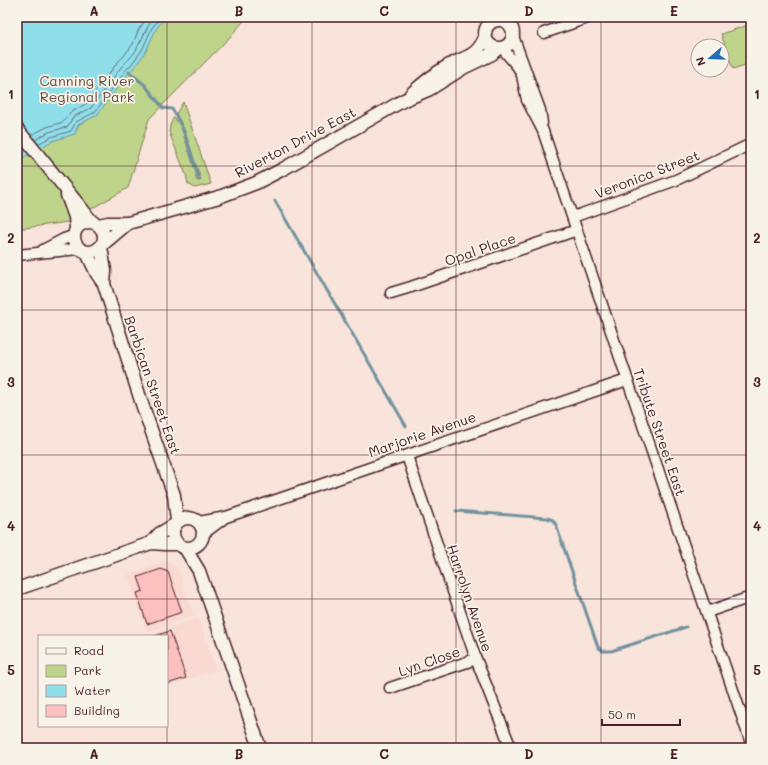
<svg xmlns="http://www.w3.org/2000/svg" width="768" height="765" viewBox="0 0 768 765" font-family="Mali,sans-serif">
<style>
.built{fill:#f9d9d2}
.green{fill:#bed48a;stroke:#847a5a}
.water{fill:#8fdfeb;stroke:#73929e}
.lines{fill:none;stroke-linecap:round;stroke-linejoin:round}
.shore{stroke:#666c78;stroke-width:1}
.stream{stroke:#73929e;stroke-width:3}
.building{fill:#fcc0be;stroke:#4a1f2b}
.minor-casing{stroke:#4a1f2b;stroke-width:13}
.tertiary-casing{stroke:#4a1f2b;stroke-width:15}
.minor{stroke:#f7f3e8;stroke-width:10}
.tertiary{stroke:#f7f3e8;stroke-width:12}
.grid{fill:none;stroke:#4a1f2b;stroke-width:1;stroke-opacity:0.55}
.labels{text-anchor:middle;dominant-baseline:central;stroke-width:3.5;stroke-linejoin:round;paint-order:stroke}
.park-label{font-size:14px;fill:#674c43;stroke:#f7f3e8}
.street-label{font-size:14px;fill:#4a1f2b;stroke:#f7f3e8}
.neatline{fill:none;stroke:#4a1f2b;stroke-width:1.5}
.grid-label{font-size:13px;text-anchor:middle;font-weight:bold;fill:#4a1f2b}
</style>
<rect width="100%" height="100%" fill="#f8e4db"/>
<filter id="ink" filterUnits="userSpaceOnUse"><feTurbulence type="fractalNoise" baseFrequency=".025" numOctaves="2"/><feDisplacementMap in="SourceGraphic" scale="8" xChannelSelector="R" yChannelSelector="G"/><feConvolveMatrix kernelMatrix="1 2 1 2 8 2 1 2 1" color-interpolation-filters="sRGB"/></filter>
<g filter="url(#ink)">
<path class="built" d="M166 561 177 567 194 616 147 632 127 574Z
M198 618 216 670 167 686V636H147Z"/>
<path class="green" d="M17 17H247L230 37 149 119 128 188 68 222 17 229Z
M751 24V63L733 69 721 34Z
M183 102 211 184 195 188 188 184 186 175 169 132 170 125 174 117 181 127 197 176H195L197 181 201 180 184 129 176 114Z"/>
<path class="water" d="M17 17H165L156 29 146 51 134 68 129 72 97 115 78 125 75 134 52 141 17 161Z"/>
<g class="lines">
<path class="shore" d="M31 135 47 127 63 122 70 113 87 103 117 63 123 57 133 44 138 31 147 17
M35 140 49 132 67 127 73 117 91 108 122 66C128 60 135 54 138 46 144 36 147 26 154 17
M38 144 51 137 71 131 76 122 95 112 126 70 131 65 142 50 152 28 160 17"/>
<path class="stream" d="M129 72 145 85 163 108 172 109C186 130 192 156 199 180
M275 201 406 426
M456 511 547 518 553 520 556 525 598 647 603 651H611L686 627"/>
</g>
<path class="building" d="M161 569 168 572 182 612 147 624 137 593 143 591 138 577Z
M170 631 186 678 167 684V636H155Z"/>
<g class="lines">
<g class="minor-casing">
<path id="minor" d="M544 33 590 17
M513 36 540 110 542 123
M502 48 518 67 522 75 527 100 543 131 751 743
M573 217 676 180 751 144
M43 250 64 239 73 236
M17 255 79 249
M391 293 411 287 577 230
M407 456 476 659 511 748
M199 522 226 517 238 513 627 380
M203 534 223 519
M707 612 751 597
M390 688 476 659"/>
</g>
<g class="tertiary-casing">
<path id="tertiary" d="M485 34a14 14 0 1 1 28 0a14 14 0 1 1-28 0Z
M411 94C422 84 433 75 446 67 464 56 476 59 485 37
M17 129 82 209 92 222
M67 195 75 217 76 228
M74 237a15 15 0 1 1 30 0a15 15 0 1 1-30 0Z
M98 225 108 223H128L219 197 256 183 283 169 404 100 430 89 465 67 492 54 498 48
M102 245 128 223
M101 247 105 271 104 284
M87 253 97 274 104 284 142 404 174 495 177 521
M173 533a15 15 0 1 1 30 0a15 15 0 1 1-30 0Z
M151 543 159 534 176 524
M185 548 199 571 260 748
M17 589 151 543 165 544H177"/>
</g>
<use href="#minor" class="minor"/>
<use href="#tertiary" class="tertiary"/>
</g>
</g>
<path class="grid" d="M167 17V636M312 17V748M456 17V748M601 17V748M17 166H751M17 310H751M17 455H751M17 599H751M167 726V748"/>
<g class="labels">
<g class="park-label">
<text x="87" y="80">Canning River<tspan x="87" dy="16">Regional Park</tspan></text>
</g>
<g class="street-label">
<text transform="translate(295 142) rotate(-28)">Riverton Drive East</text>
<text transform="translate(647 174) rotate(-21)">Veronica Street</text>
<text transform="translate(480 249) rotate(-19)">Opal Place</text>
<text transform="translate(153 385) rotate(71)">Barbican Street East</text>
<text transform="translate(660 432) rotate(71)">Tribute Street East</text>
<text transform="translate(422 434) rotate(-19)">Marjorie Avenue</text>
<text transform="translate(470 598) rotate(71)">Harrolyn Avenue</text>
<text transform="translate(429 661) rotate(-19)">Lyn Close</text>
</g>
</g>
<rect width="768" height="765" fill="none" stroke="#f7f3e8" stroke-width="44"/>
<rect x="38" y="635" width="130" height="92" fill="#f7f3e8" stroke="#b29e9c"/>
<rect x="46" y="648" width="20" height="6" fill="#f7f3e8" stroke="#b29e9c"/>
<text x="74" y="655" font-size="12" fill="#4a1f2b">Road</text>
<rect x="46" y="665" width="20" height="12" fill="#bed48a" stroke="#b29e9c"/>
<text x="74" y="675" font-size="12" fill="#4a1f2b">Park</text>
<rect x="46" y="685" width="20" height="12" fill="#8fdfeb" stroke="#b29e9c"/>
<text x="74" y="695" font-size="12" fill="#4a1f2b">Water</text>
<rect x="46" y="705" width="20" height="12" fill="#fcc0be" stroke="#b29e9c"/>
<text x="74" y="715" font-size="12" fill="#4a1f2b">Building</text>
<g transform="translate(710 58) rotate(251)"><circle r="19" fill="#f7f3e8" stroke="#b29e9c"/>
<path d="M0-3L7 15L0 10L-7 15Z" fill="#1f6fb2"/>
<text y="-6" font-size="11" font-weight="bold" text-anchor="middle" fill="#4a1f2b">N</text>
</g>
<path d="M602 719v6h78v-6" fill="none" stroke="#4a1f2b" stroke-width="2"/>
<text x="608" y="719" font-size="12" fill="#4a1f2b" stroke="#f7f3e8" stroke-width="3" paint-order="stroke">50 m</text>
<rect x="22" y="22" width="724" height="721" class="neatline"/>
<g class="grid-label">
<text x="94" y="16">A</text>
<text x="239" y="16">B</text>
<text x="384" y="16">C</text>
<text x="529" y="16">D</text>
<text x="674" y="16">E</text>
<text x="11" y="99">1</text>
<text x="757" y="99">1</text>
<text x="11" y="243">2</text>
<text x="757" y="243">2</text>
<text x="11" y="387">3</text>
<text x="757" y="387">3</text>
<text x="11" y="531">4</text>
<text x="757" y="531">4</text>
<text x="11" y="675">5</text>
<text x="757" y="675">5</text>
<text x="94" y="759">A</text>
<text x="239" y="759">B</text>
<text x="384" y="759">C</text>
<text x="529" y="759">D</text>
<text x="674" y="759">E</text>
</g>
</svg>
